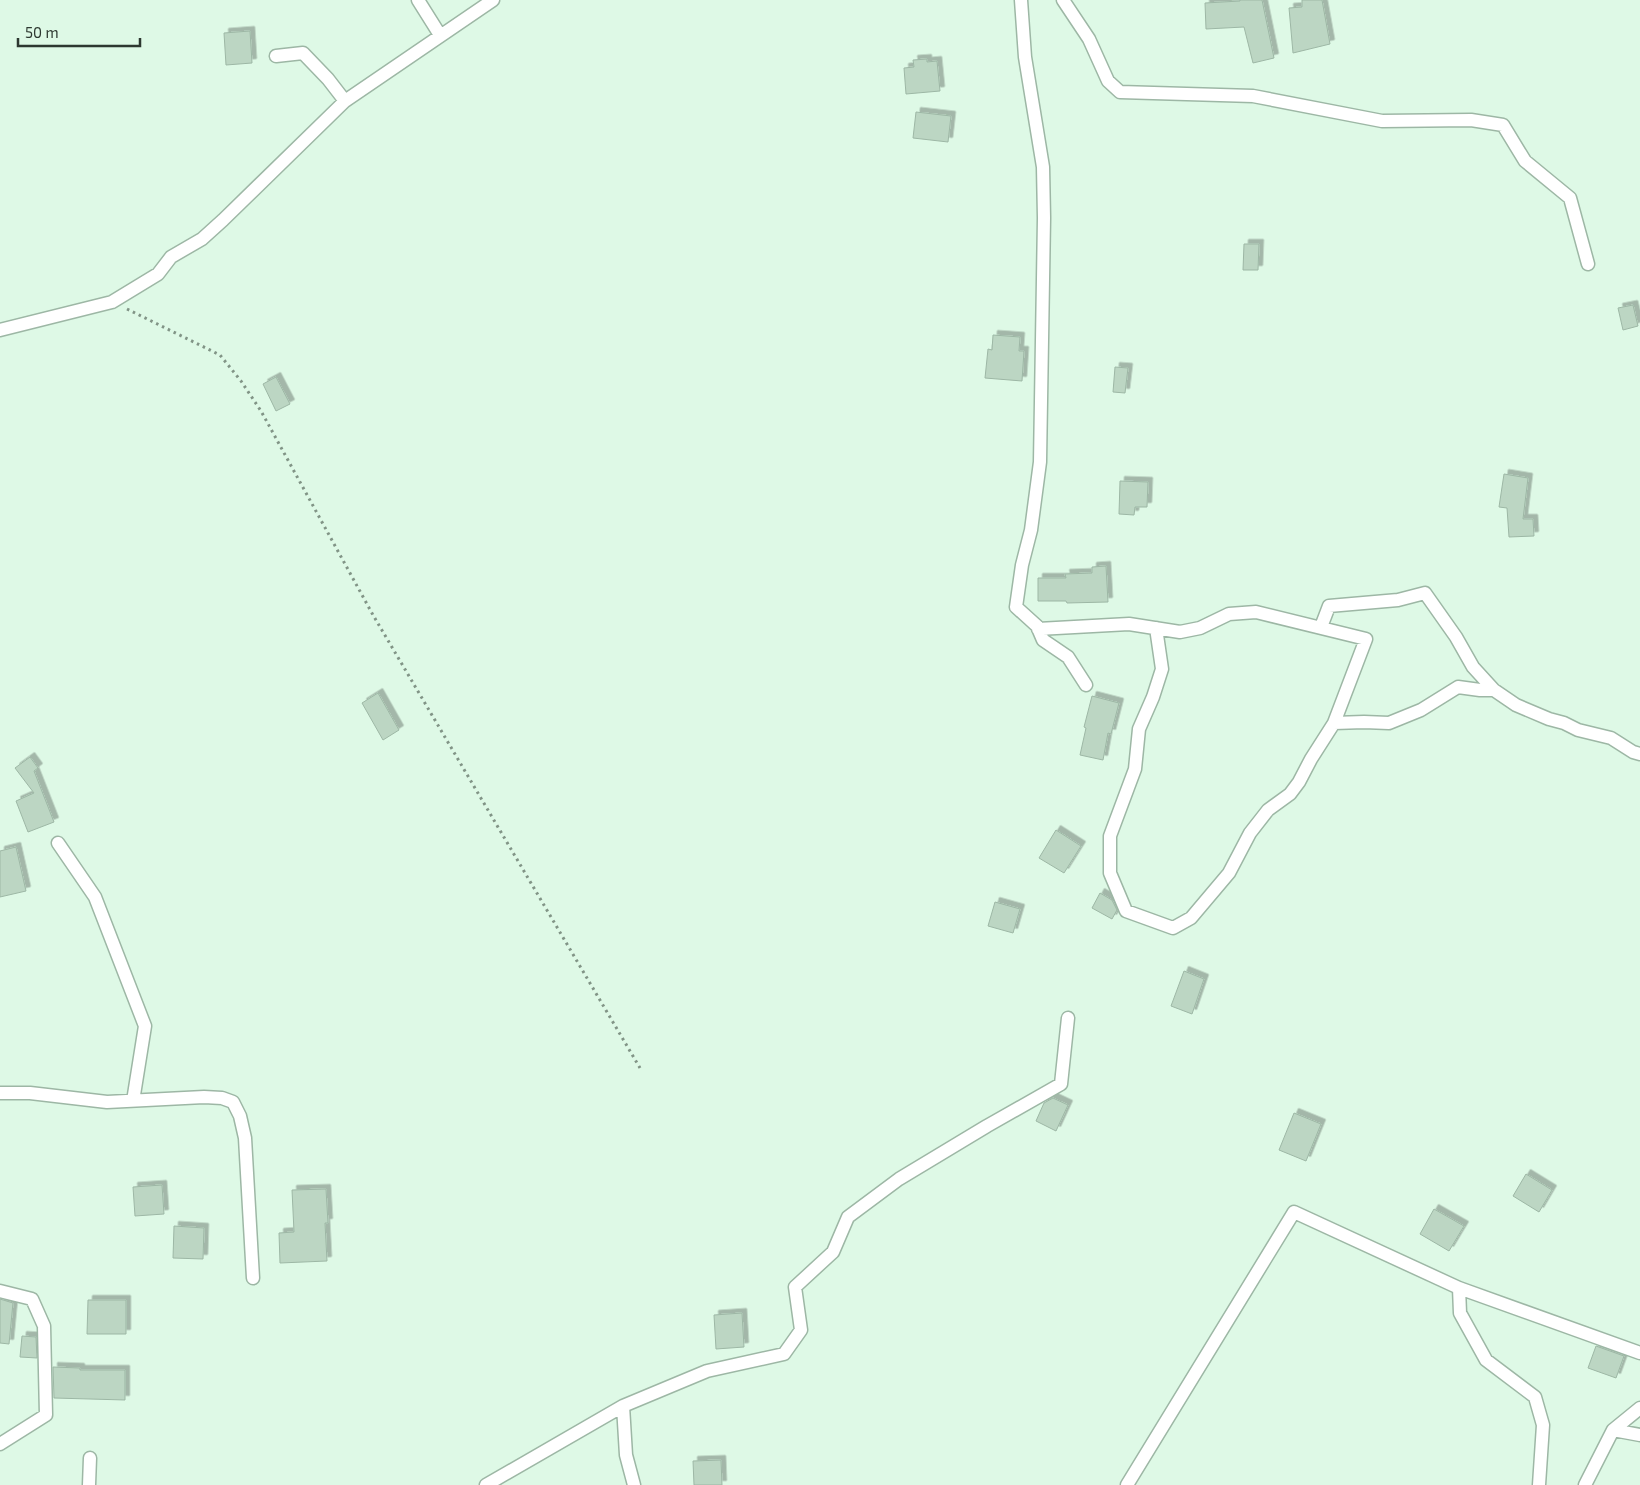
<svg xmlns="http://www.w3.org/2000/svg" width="1640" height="1485" viewBox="0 0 1640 1485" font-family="'Exo 2',sans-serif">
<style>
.building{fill:#bcd6c3;stroke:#9db7a5;filter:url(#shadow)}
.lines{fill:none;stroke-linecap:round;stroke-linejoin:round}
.minor-casing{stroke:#9db7a5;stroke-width:15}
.path{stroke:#819486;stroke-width:3;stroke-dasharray:2.5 4;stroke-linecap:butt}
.minor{stroke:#fff;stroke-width:12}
</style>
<defs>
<filter id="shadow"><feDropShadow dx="4.5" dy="-4.5" stdDeviation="0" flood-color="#0004"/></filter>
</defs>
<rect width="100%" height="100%" fill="#def9e6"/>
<path class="building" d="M1240 0H1262L1274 58 1253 63 1244 27 1206 29 1205 3 1240 1Z
M1302 0H1322L1330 44 1293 53 1289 8 1302 7Z
M250 31 252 63 226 65 224 33Z
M927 59V62L937 61 940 91 906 94 904 68 914 67 913 60Z
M916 112 951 116 948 142 913 138Z
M1244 244H1259L1258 270H1243Z
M1633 305 1638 326 1623 330 1618 308Z
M993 335 1020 337 1019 351H1024L1022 381 985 378 988 349 992 350Z
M1115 367 1128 368 1125 393 1113 392Z
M276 377 290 404 276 411 263 384Z
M1504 474 1528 478 1523 519H1533L1534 536 1509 537 1507 508 1499 507Z
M1120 481 1148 482 1147 507H1135L1134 515 1119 514Z
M1106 566 1108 602 1067 603 1066 601H1038V578H1066L1065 574 1092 573V567Z
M378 693 399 730 383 740 362 703Z
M1092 696 1119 703 1111 734 1108 733 1103 760 1080 755 1086 728 1084 727Z
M30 757 38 768 34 771 54 822 28 832 16 801 34 793 15 768Z
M1056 830 1081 846 1064 873 1039 858Z
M16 847 26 891 0 897V851Z
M1100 893 1112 900 1117 910 1112 919 1092 908Z
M995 902 1020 909 1013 933 988 926Z
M1184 971 1204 979 1192 1014 1171 1006Z
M1053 1098 1068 1105 1056 1131 1036 1121 1044 1103Z
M1294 1113 1321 1124 1306 1161 1279 1150Z
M1526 1174 1552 1190 1539 1212 1513 1196Z
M162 1185 164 1214 135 1216 133 1187Z
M326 1189 328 1223H325L327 1261 280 1263 279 1233 294 1232 292 1190Z
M1434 1209 1464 1226 1449 1251 1420 1234Z
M174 1226 204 1228 203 1259 173 1258Z
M0 1299 13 1303 9 1344 0 1343Z
M88 1300H126V1334H87Z
M742 1313 744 1347 716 1349 714 1315Z
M22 1336 36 1337 37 1358 20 1357Z
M1596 1346 1624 1356 1616 1378 1588 1368Z
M53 1367 80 1368V1370H125V1400L54 1398Z
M721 1460 722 1485H694L693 1461Z"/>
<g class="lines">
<g class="minor-casing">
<path id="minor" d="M418 0 440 35
M1021 0 1025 57 1043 167 1044 218 1040 462 1031 530 1022 565 1016 607 1037 626 1043 640 1068 657 1086 685
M1063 0 1089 39 1108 81 1120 92 1253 96 1382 121 1471 120 1503 125 1525 161 1570 198 1588 264
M276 56 303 53 328 79 345 101
M0 330 112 302 158 274 171 257 202 239 223 220 345 101 493 0
M1321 627 1329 606 1398 600 1425 593 1456 637 1473 667 1494 690H1480L1458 687 1421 710 1389 723 1364 722 1334 723
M1038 629 1129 624 1180 632 1200 628 1229 614 1256 612 1366 639 1334 723 1311 759 1299 782 1290 794 1268 810 1250 833 1229 873 1191 918 1173 928 1126 911 1110 873V836L1135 769 1139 729 1153 697 1162 669 1156 628
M1494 690 1516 705 1549 719 1564 723 1578 730 1611 738 1633 752 1640 754
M58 843 95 897 145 1026 133 1101
M0 1093H30L107 1102 204 1097 222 1098 233 1102 240 1116 245 1138 253 1278
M1459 1288 1460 1313 1486 1360 1535 1397 1543 1425 1539 1485
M0 1291 32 1299 44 1326 46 1415 0 1444
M623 1406 626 1455 634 1485
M1613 1430 1640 1435
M89 1485 90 1458
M486 1485 623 1406 707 1371 784 1354 801 1330 795 1287 833 1252 848 1217 899 1179 987 1126 1061 1084 1068 1018
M1127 1485 1294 1212 1459 1288 1640 1353
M1585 1485 1613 1430 1640 1408"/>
</g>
<path class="path" d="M127 309 220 355 241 381 261 411 373 615 640 1068"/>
<use href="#minor" class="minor"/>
</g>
<path d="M18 38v8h122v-8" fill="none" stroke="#2d3830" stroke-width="2.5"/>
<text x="25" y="38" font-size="15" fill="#2d3830" stroke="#def9e6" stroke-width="4" paint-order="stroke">50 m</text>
</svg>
